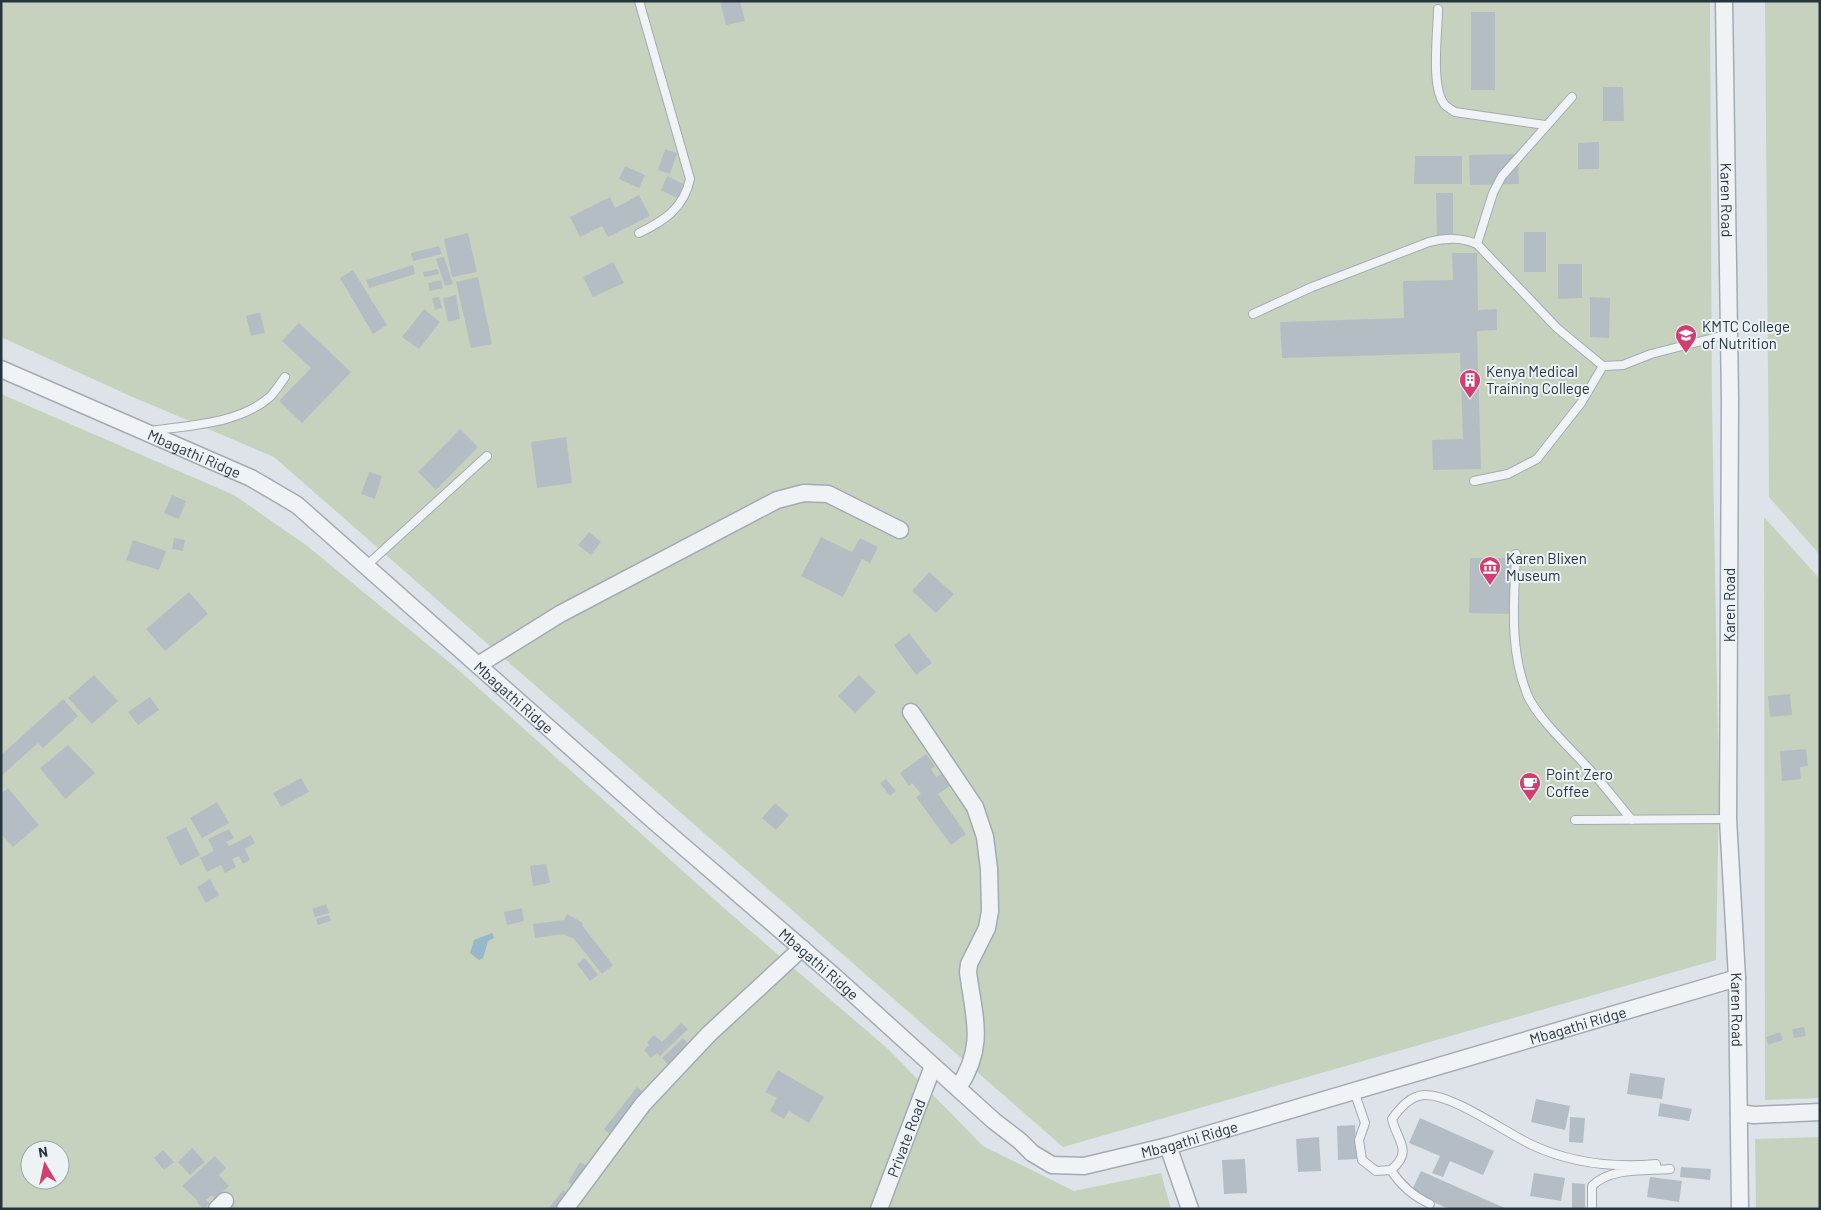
<svg xmlns="http://www.w3.org/2000/svg" width="1821" height="1210" viewBox="0 0 1821 1210" font-family="Barlow,sans-serif">
<style>
.green{fill:#c7d2be;fill-rule:evenodd}
.water{fill:#97b8c9}
.building{fill:#b5bdc4}
.lines{fill:none;stroke-linecap:round;stroke-linejoin:round}
.lane-casing{stroke:#a3abb2;stroke-width:10}
.street-casing{stroke:#a3abb2;stroke-width:19}
.lane{stroke:#f0f3f6;stroke-width:8}
.street{stroke:#f0f3f6;stroke-width:16}
.labels{text-anchor:middle;dominant-baseline:central;stroke-width:4;stroke-linejoin:round;paint-order:stroke}
.street-label{font-size:15px;fill:#27343e;stroke:#edf2f5}
.poi-label{font-size:15px;fill:#27343e;stroke:#edf2f5;text-anchor:start}
</style>
<rect width="100%" height="100%" fill="#dde3e8"/>
<path class="green" d="M1 1H1710L1712 406 1719 791 1716 960 1063 1147 274 457 128 395 1 337Z
M1765 1H1820V555L1769 497Z
M1 394 234 495 306 545 455 667 733 916 888 1049 983 1146 1074 1191 1161 1173 1171 1209H1ZM30 1150H60V1180H30Z
M1764 517 1820 579V1098L1765 1100Z
M1820 1137V1209H1756L1755 1139Z"/>
<path class="water" d="M492 933 494 938 488 941 483 958 479 960 470 953 474 940Z"/>
<path class="building" d="M720 1H740L745 21 726 25Z
M1471 12H1495V90H1471Z
M1603 87H1623L1624 121H1603Z
M1599 142V169H1578V143Z
M665 149 677 153 670 174 658 170Z
M1518 154 1519 184 1470 185 1469 155Z
M1415 156H1462V184H1414Z
M625 166 645 175 639 188 619 179Z
M667 176 686 185 679 199 661 190Z
M1436 193H1453V244L1437 245Z
M639 195 650 216 608 237 602 226 580 237 570 217 610 197 615 208Z
M1524 232H1546V272H1524Z
M468 233 477 272 452 277 444 239Z
M439 246 442 254 413 261 411 253Z
M1452 253H1477L1478 310 1497 309V330L1477 331 1481 469 1433 470 1432 440 1463 439 1460 353 1282 358 1280 322 1404 318 1403 281 1453 280Z
M444 257 453 284 445 286 436 259Z
M613 262 624 283 593 297 583 277Z
M1558 264H1582V298L1558 299Z
M413 265 415 274 369 288 366 280Z
M438 269 439 274 424 277 423 272Z
M353 270 387 325 373 334 340 278Z
M478 277 492 344 471 348 456 282Z
M441 280 443 288 430 291 428 283Z
M456 295 460 319 448 322 443 298Z
M439 297 442 308 435 310 432 298Z
M1590 297 1610 298 1609 338 1590 337Z
M424 309 440 322 419 349 402 337Z
M260 312 265 333 251 336 246 316Z
M299 323 351 372 302 423 279 401 311 368 282 341Z
M460 429 478 447 436 490 418 472Z
M566 437 572 483 537 488 531 442Z
M369 472 382 476 375 499 361 494Z
M172 495 186 501 179 519 164 513Z
M589 532 601 542 591 555 578 545Z
M821 537 852 552 860 538 878 547 870 563 862 559 843 597 801 576Z
M174 538 185 540 183 551 172 549Z
M133 540 166 551 159 570 126 560Z
M1470 558H1512L1511 614 1469 613Z
M929 572 954 594 936 613 912 591Z
M189 592 208 614 165 651 146 629Z
M909 633 932 663 916 675 894 645Z
M94 675 118 701 92 724 68 698Z
M859 675 876 692 855 713 838 696Z
M1790 694 1792 715 1770 717 1768 696Z
M150 697 159 710 138 725 128 712Z
M63 699 78 716 43 748 38 743 1 776V755Z
M68 745 95 773 65 799 40 768Z
M1806 749 1808 766 1800 767 1801 779 1782 781 1780 751Z
M926 754 935 766 931 769 936 777 941 774 950 786 938 794 966 834 951 845 916 797 921 794 912 783 909 786 900 773Z
M301 778 309 792 281 807 273 793Z
M886 779 896 791 890 796 880 783Z
M8 788 39 825 13 847 1 834V794Z
M217 802 229 823 202 838 190 818Z
M775 803 789 815 776 830 762 818Z
M186 827 200 855 180 866 166 837Z
M229 829 234 838 226 842 229 846 251 835 255 843 245 849 250 860 243 864 239 856 232 859 236 867 225 873 221 865 207 872 200 858 214 851 208 839Z
M546 864 550 883 533 886 530 866Z
M210 879 219 895 206 903 197 887Z
M326 904 329 913 315 917 312 909Z
M522 908 524 921 507 925 504 912Z
M567 914 583 923 582 925 613 965 602 974 574 939 563 934 535 938 533 924 564 920Z
M329 915 331 921 318 925 316 919Z
M585 958 598 975 590 981 577 964Z
M681 1023 688 1029 660 1056 657 1053 651 1058 644 1050 649 1045 647 1042 654 1035 662 1042Z
M1804 1027 1806 1036 1794 1038 1792 1029Z
M1780 1032 1783 1040 1768 1045 1766 1037Z
M683 1038 692 1048 671 1068 662 1058Z
M778 1070 824 1097 809 1123 789 1111 784 1119 770 1111 777 1098 765 1092Z
M1630 1073 1665 1078 1662 1099 1627 1094Z
M637 1087 647 1095 614 1137 604 1129Z
M1536 1099 1570 1106 1565 1130 1531 1122Z
M1660 1103 1692 1109 1689 1121 1658 1116Z
M1570 1117 1585 1118 1583 1143 1569 1142Z
M1420 1118 1494 1151 1483 1175 1450 1161 1443 1177 1432 1173 1440 1156 1409 1143Z
M1355 1125 1357 1159 1338 1160 1337 1126Z
M1319 1137 1321 1171 1298 1172 1296 1139Z
M192 1148 205 1162 190 1175 178 1162Z
M163 1150 174 1162 164 1170 154 1158Z
M215 1156 226 1168 219 1175 229 1186 215 1199 212 1195 206 1200 210 1204 203 1209 197 1202 198 1201 182 1186Z
M1245 1159 1247 1193 1224 1194 1222 1160Z
M580 1162 591 1169 578 1189 568 1182Z
M1681 1167 1711 1169 1710 1180 1680 1177Z
M1421 1171 1507 1209H1449L1411 1192Z
M1534 1173 1565 1178 1561 1201 1530 1196Z
M1650 1177 1682 1181 1679 1202 1647 1197Z
M1572 1183 1585 1184V1209H1572Z
M563 1190 571 1196 561 1209H548Z"/>
<g class="lines">
<g class="lane-casing">
<path id="lane" d="M1438 9C1438 32 1430 88 1445 105 1448 108 1452 110 1455 112L1545 125
M639 233C664 221 684 208 690 179L639 1
M1477 244 1493 193 1502 176 1572 97
M1253 314 1312 287 1429 242C1447 238 1459 237 1477 244L1557 328 1603 366 1623 365 1651 354 1729 334
M151 431C190 425 240 424 271 396 276 390 281 383 285 377
M1474 481 1508 474 1537 459 1581 403 1603 366
M1516 554C1514 601 1509 649 1527 694 1536 717 1573 751 1590 770 1605 786 1618 804 1632 820
M366 566 487 456
M1575 820 1728 819
M1354 1091 1365 1123 1359 1140 1362 1160 1376 1171 1391 1170C1414 1151 1397 1141 1392 1119 1400 1108 1410 1096 1424 1095 1451 1093 1506 1133 1532 1145 1571 1163 1613 1168 1656 1164
M1391 1170C1401 1186 1413 1196 1430 1204
M1592 1209V1186C1611 1167 1645 1171 1670 1169"/>
</g>
<g class="street-casing">
<g id="street">
<path id="s1" d="M1724 1 1730 400 1728 819 1737 978 1740 1209"/>
<path id="s2" d="M1 369 251 478 297 505 655 822 835 977 994 1121 1020 1141 1032 1153 1052 1165 1084 1166 1168 1146 1737 978"/>
<path d="M478 665 560 614 777 500 804 493 828 494 900 530"/>
<path d="M911 712 975 807 985 837 989 869 990 911 987 928 969 964 968 972C974 1018 986 1046 958 1088"/>
<path d="M1739 1113 1754 1115 1820 1112"/>
<path d="M1168 1146 1190 1209"/>
<path d="M217 1209 225 1201"/>
<path d="M565 1209 643 1104 709 1034 802 948"/>
<path id="s3" d="M879 1209 933 1066"/>
</g>
</g>
<use href="#lane" class="lane"/>
<use href="#street" class="street"/>
</g>
<defs>
<g id="university-pin" transform="scale(1.125)"><path d="M0 17L-7.5 6A9.5 9.5 0 1 1 7.5 6Z" fill="#d03f6f" stroke="#edf2f5"/><path d="M0-5L7-2L0 1L-7-2ZM-4 1L0 2.5L4 1V4Q0 6-4 4Z" fill="#fff"/></g>
<g id="building-pin" transform="scale(1.125)"><path d="M0 17L-7.5 6A9.5 9.5 0 1 1 7.5 6Z" fill="#d03f6f" stroke="#edf2f5"/><path d="M-4-6H4V6H1V3H-1V6H-4ZM-2.5-4.3h1.7v1.8h-1.7ZM.8-4.3h1.7v1.8H.8ZM-2.5-1h1.7V.8h-1.7ZM.8-1h1.7V.8H.8Z" fill="#fff"/></g>
<g id="museum-pin" transform="scale(1.125)"><path d="M0 17L-7.5 6A9.5 9.5 0 1 1 7.5 6Z" fill="#d03f6f" stroke="#edf2f5"/><path d="M0-6L6-3V-2H-6V-3ZM-5-1h2V3h-2ZM-1-1h2V3h-2ZM3-1h2V3H3ZM-6 4H6V6H-6Z" fill="#fff"/></g>
<g id="cafe-pin" transform="scale(1.125)"><path d="M0 17L-7.5 6A9.5 9.5 0 1 1 7.5 6Z" fill="#d03f6f" stroke="#edf2f5"/><path d="M-5.5-4.5H6V0H3Q3 3.5 0 3.5H-2.5Q-5.5 3.5-5.5 0ZM3-3.2v2h1.7v-2ZM-6 4.5H4V6H-6Z" fill="#fff"/></g>
</defs>
<g fill-rule="evenodd">
<use href="#university-pin" x="1686" y="335"/>
<use href="#building-pin" x="1470" y="380"/>
<use href="#museum-pin" x="1490" y="567"/>
<use href="#cafe-pin" x="1530" y="783"/>
</g>
<g class="labels">
<g class="street-label">
<text stroke="none"><textPath href="#s1" startOffset="199">Karen Road</textPath></text>
<text stroke="none"><textPath href="#s2" startOffset="211">Mbagathi Ridge</textPath></text>
<text transform="translate(1729 605) rotate(-90)">Karen Road</text>
<text stroke="none"><textPath href="#s2" startOffset="616">Mbagathi Ridge</textPath></text>
<text stroke="none"><textPath href="#s2" startOffset="1021">Mbagathi Ridge</textPath></text>
<text stroke="none"><textPath href="#s1" startOffset="1009">Karen Road</textPath></text>
<text stroke="none"><textPath href="#s2" startOffset="1875">Mbagathi Ridge</textPath></text>
<text stroke="none"><textPath href="#s3" startOffset="76">Private Road</textPath></text>
<text stroke="none"><textPath href="#s2" startOffset="1470">Mbagathi Ridge</textPath></text>
</g>
<g class="poi-label">
<text x="1702" y="326">KMTC College<tspan x="1702" dy="17">of Nutrition</tspan></text>
<text x="1486" y="371">Kenya Medical<tspan x="1486" dy="17">Training College</tspan></text>
<text x="1506" y="558">Karen Blixen<tspan x="1506" dy="17">Museum</tspan></text>
<text x="1546" y="774">Point Zero<tspan x="1546" dy="17">Coffee</tspan></text>
</g>
</g>
<rect width="1821" height="1210" fill="none" stroke="#27343e" stroke-width="5"/>
<g transform="translate(45 1165) rotate(351)"><circle r="24" fill="#edf2f5" stroke="#9ea6ac"/>
<path d="M0-4L9 19L0 12L-9 19Z" fill="#d03f6f"/>
<text y="-8" font-size="14" font-weight="bold" text-anchor="middle" fill="#27343e">N</text>
</g>
</svg>
